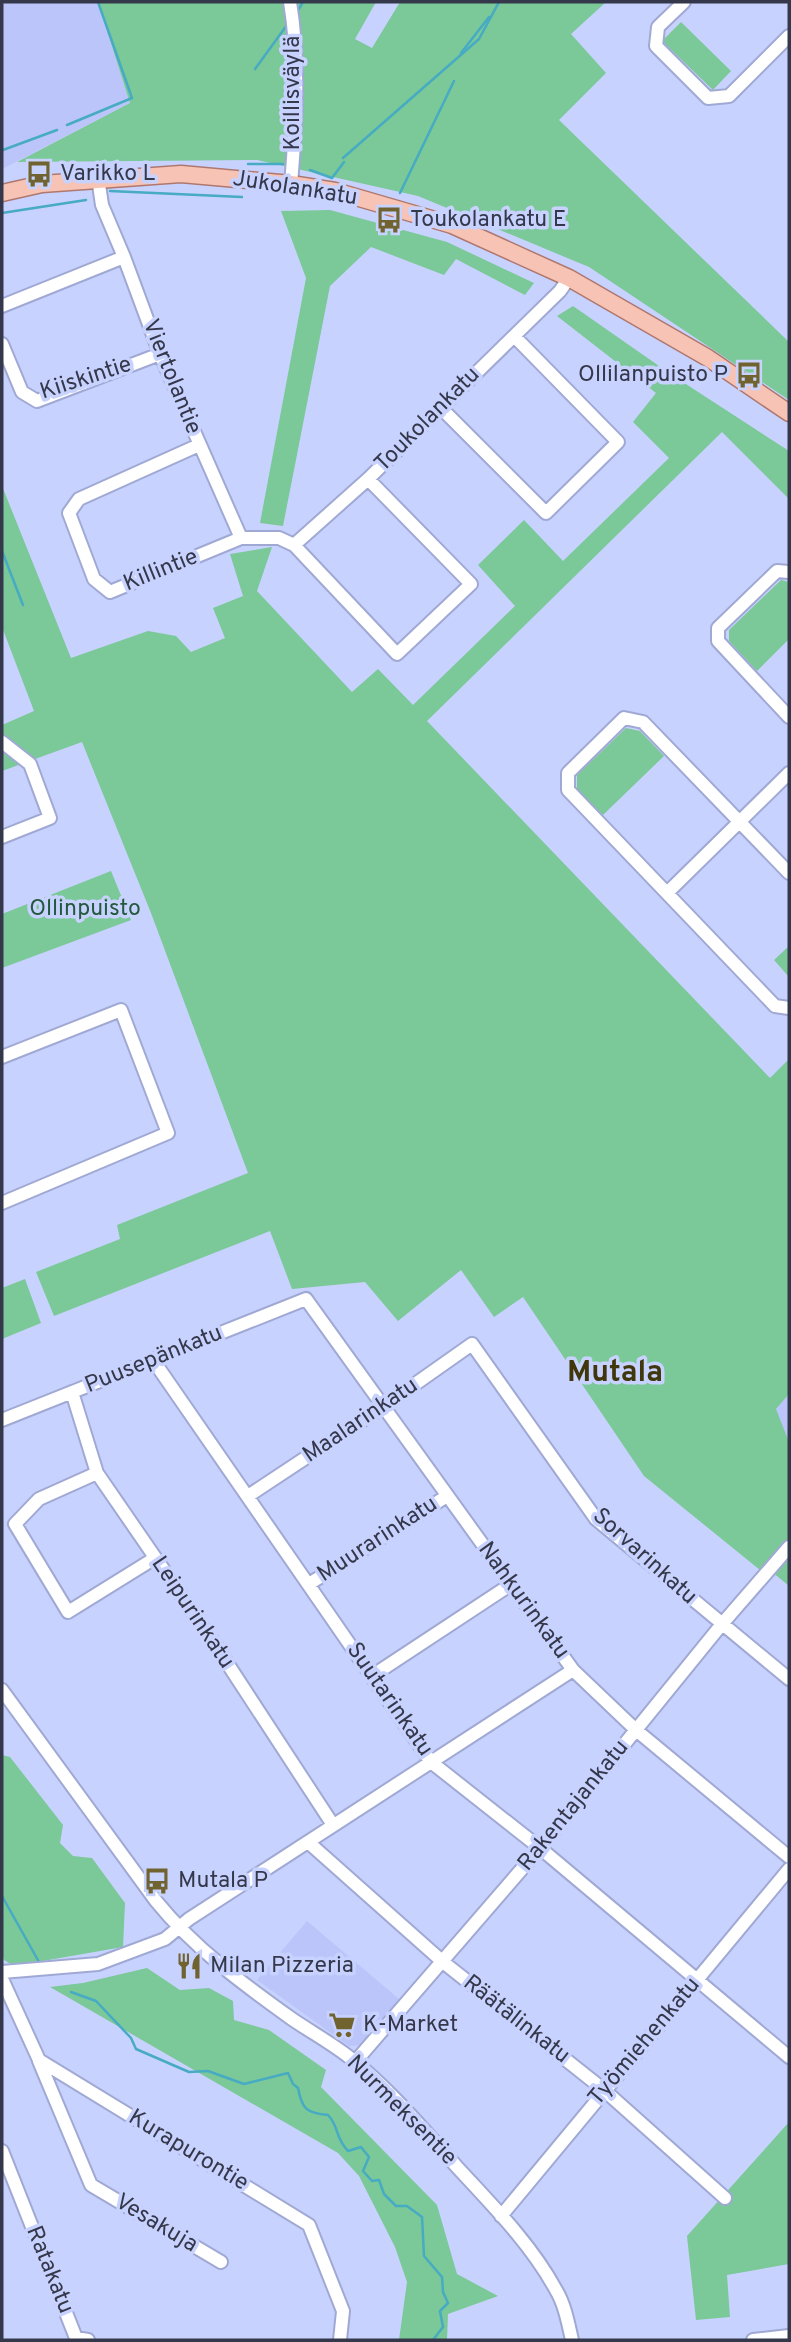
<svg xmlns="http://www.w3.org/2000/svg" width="791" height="2342" viewBox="0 0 791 2342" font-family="Overpass,sans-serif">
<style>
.built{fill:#bbc5f9}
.green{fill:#7bc898}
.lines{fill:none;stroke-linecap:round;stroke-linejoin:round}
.stream{stroke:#46abc3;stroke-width:2.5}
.minor-casing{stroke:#a0a9d4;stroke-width:16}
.major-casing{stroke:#af786f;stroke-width:19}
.minor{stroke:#fff;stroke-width:12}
.major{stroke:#f7c3b5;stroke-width:16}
.labels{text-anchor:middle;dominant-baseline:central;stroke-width:7;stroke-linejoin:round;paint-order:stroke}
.street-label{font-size:23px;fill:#35384a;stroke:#c8d2ff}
.poi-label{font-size:23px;fill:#35384a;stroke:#c8d2ff;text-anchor:start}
.park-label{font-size:23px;fill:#245a3c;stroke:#c8d2ff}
.district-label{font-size:30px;font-weight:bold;fill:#40360c;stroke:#c8d2ff}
</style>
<rect width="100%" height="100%" fill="#c8d2ff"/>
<path class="built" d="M2 2H98L130 103 2 169Z
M789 1394V1442L776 1409Z
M307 1921 399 1999 361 2045 349 2046 257 1980Z"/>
<path class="green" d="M98 2H376L355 39 372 48 400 2H606L571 34 606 73 559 120 789 342V400L589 267 418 196 257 160 17 162 130 103Z
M681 22 731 71 713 90 662 41Z
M330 210 447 242 534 283 525 295 456 259 444 275 371 247 330 286 283 526 260 523 306 278 281 211Z
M573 306 672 375 789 451V499L722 432 427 721 770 1078 789 1059V1394L776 1409 789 1442V1586L765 1566 760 1570 644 1476 523 1297 494 1317 461 1270 398 1321 365 1282 292 1289 270 1231 54 1316 36 1272 120 1239 117 1225 248 1173 151 913 82 742 2 771V725L34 711 2 627V486L71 658 148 631 176 636 191 652 225 638 213 608 243 596 230 554 272 547 257 591 352 692 378 669 413 705 515 606 478 565 524 520 563 561 669 458 633 422 656 393 557 316Z
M781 580 789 582V639L757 671 729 641V630Z
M626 728 640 731 664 756 603 815 577 790V775Z
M111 871 131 920 2 968V914Z
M789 946V977L774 960Z
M25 1279 41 1323 2 1339V1288Z
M2 1755 10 1757 63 1825 60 1843 73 1856 92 1858 125 1903 123 1947 14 1966 4 1960 2 1954Z
M147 1968 180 1990 209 1988 233 2001 234 2020 269 2030 326 2070 321 2087 437 2205 457 2274 498 2296 448 2314 447 2340H399L407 2282 395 2247 359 2176 338 2153 50 1987 83 1983Z
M789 2122V2264L727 2275 730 2317 696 2320 687 2236Z"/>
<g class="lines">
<path class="stream" d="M297 12 303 2
M461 53 489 17
M255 69 287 25
M67 125 132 98 98 2
M3 150 57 130
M343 158 479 39 499 2
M248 164H283
M310 170 332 178 344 162
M110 191 242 197
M400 193 454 81
M2 213 86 200
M2 551 23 605
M2 1896 39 1962
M71 1992 96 2001 131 2038 136 2049 189 2072 208 2071 244 2084 288 2073 293 2084 298 2088C302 2109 306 2113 328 2115 340 2128 334 2136 348 2151L361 2147 369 2157 363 2171 372 2181 379 2180 384 2194 396 2206H407L422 2217 424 2256 442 2277 443 2292 448 2303 440 2311 443 2327 433 2340"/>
<g class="minor-casing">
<path id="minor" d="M290 2C300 62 296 124 291 184
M684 2 658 27 656 46 708 98 729 96 789 36
M98 178 102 205 124 257 160 354 241 538H279L294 545 368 479 560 291 569 278
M2 306 124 257
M2 344 22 392 37 401 160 354
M440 407 546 513 618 442 514 336
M199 445 79 499 69 513 94 579 110 592 241 538
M294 545 397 654 471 584 368 479
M789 572 777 571 718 628V641L789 717
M2 742 30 764 50 818 2 837
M789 873 643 722 624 718 568 773V790L775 1006 789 1008
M667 893 789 773
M2 1057 121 1010 168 1133 2 1203
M153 1360 431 1762 540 1848 789 2057
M72 1392 97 1473 216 1646 333 1825
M2 1420 306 1299 573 1670 636 1730 789 1857
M97 1473 39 1499 15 1524 68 1612 155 1558
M248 1496 384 1406 472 1344 596 1519 789 1679
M309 1584 447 1496
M372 1676 510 1585
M2 1690 156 1901C194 1948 243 1984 292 2019 311 2032 331 2043 349 2057 389 2088 423 2129 457 2167 492 2205 531 2244 556 2290 565 2305 568 2323 572 2340
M308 1842 443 1962 604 2090 725 2198
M2 1972 98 1964 165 1939 189 1919 573 1670
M2 1979 39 2060 309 2225 343 2311 340 2340
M39 2061 91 2185 221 2262
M355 2062 540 1848 722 1624 789 1547
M2 2151 76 2338 88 2340
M501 2216 789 1869
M753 2340 789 2336"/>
</g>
<g class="major-casing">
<path id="major" d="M2 193 42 184 181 174 291 184 335 191 452 225 569 278 708 358 789 413"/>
</g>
<use href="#minor" class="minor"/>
<use href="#major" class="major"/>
</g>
<defs>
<g id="bus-bare" transform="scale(2.1)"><path d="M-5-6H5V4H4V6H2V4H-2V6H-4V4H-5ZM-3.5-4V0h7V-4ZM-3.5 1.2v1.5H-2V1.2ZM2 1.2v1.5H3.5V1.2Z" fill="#706330" stroke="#c8d2ff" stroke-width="2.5" paint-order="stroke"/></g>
<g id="restaurant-bare" transform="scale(2.1)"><path d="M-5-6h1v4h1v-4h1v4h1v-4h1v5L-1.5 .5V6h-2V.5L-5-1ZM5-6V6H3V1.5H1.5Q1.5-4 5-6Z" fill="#706330" stroke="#c8d2ff" stroke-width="2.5" paint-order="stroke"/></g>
<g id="supermarket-bare" transform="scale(2.1)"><path d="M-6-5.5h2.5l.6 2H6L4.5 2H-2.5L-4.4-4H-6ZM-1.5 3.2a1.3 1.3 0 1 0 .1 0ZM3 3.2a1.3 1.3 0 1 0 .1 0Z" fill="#706330" stroke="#c8d2ff" stroke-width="2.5" paint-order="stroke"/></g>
</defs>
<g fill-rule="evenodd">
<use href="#bus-bare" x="39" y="174"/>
<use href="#bus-bare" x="389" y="220"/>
<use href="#bus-bare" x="749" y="375"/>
<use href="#bus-bare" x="157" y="1881"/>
<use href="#restaurant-bare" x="189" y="1966"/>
<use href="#supermarket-bare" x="342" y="2025"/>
</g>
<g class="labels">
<g class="street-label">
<text transform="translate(293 93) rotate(-90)">Koillisväylä</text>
<text transform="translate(295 189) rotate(9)">Jukolankatu</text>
<text transform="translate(171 377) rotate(68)">Viertolantie</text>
<text transform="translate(86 379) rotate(-18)">Kiiskintie</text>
<text transform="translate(428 420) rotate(-45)">Toukolankatu</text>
<text transform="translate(161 571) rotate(-22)">Killintie</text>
<text transform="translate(154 1360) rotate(-22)">Puusepänkatu</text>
<text transform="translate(361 1421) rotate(-34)">Maalarinkatu</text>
<text transform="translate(378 1540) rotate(-33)">Muurarinkatu</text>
<text transform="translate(644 1557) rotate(42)">Sorvarinkatu</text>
<text transform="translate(523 1601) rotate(54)">Nahkurinkatu</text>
<text transform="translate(192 1613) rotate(56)">Leipurinkatu</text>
<text transform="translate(389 1700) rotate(55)">Suutarinkatu</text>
<text transform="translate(574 1806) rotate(-51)">Rakentajankatu</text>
<text transform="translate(516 2020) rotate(38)">Räätälinkatu</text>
<text transform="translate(645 2042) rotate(-50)">Työmiehenkatu</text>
<text transform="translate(401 2111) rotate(45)">Nurmeksentie</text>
<text transform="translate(188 2151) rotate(31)">Kurapurontie</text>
<text transform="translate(156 2224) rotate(31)">Vesakuja</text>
<text transform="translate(49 2270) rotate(68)">Ratakatu</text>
</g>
<g class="poi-label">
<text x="60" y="174">Varikko L</text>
<text x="410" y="220">Toukolankatu E</text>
<text x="728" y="375" text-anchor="end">Ollilanpuisto P</text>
<text x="178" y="1881">Mutala P</text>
<text x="210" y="1966">Milan Pizzeria</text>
<text x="363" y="2025">K-Market</text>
</g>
<g class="park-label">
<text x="85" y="909">Ollinpuisto</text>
</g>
<g class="district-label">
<text x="615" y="1373">Mutala</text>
</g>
</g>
<rect width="791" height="2342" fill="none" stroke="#35384a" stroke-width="7"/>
</svg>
